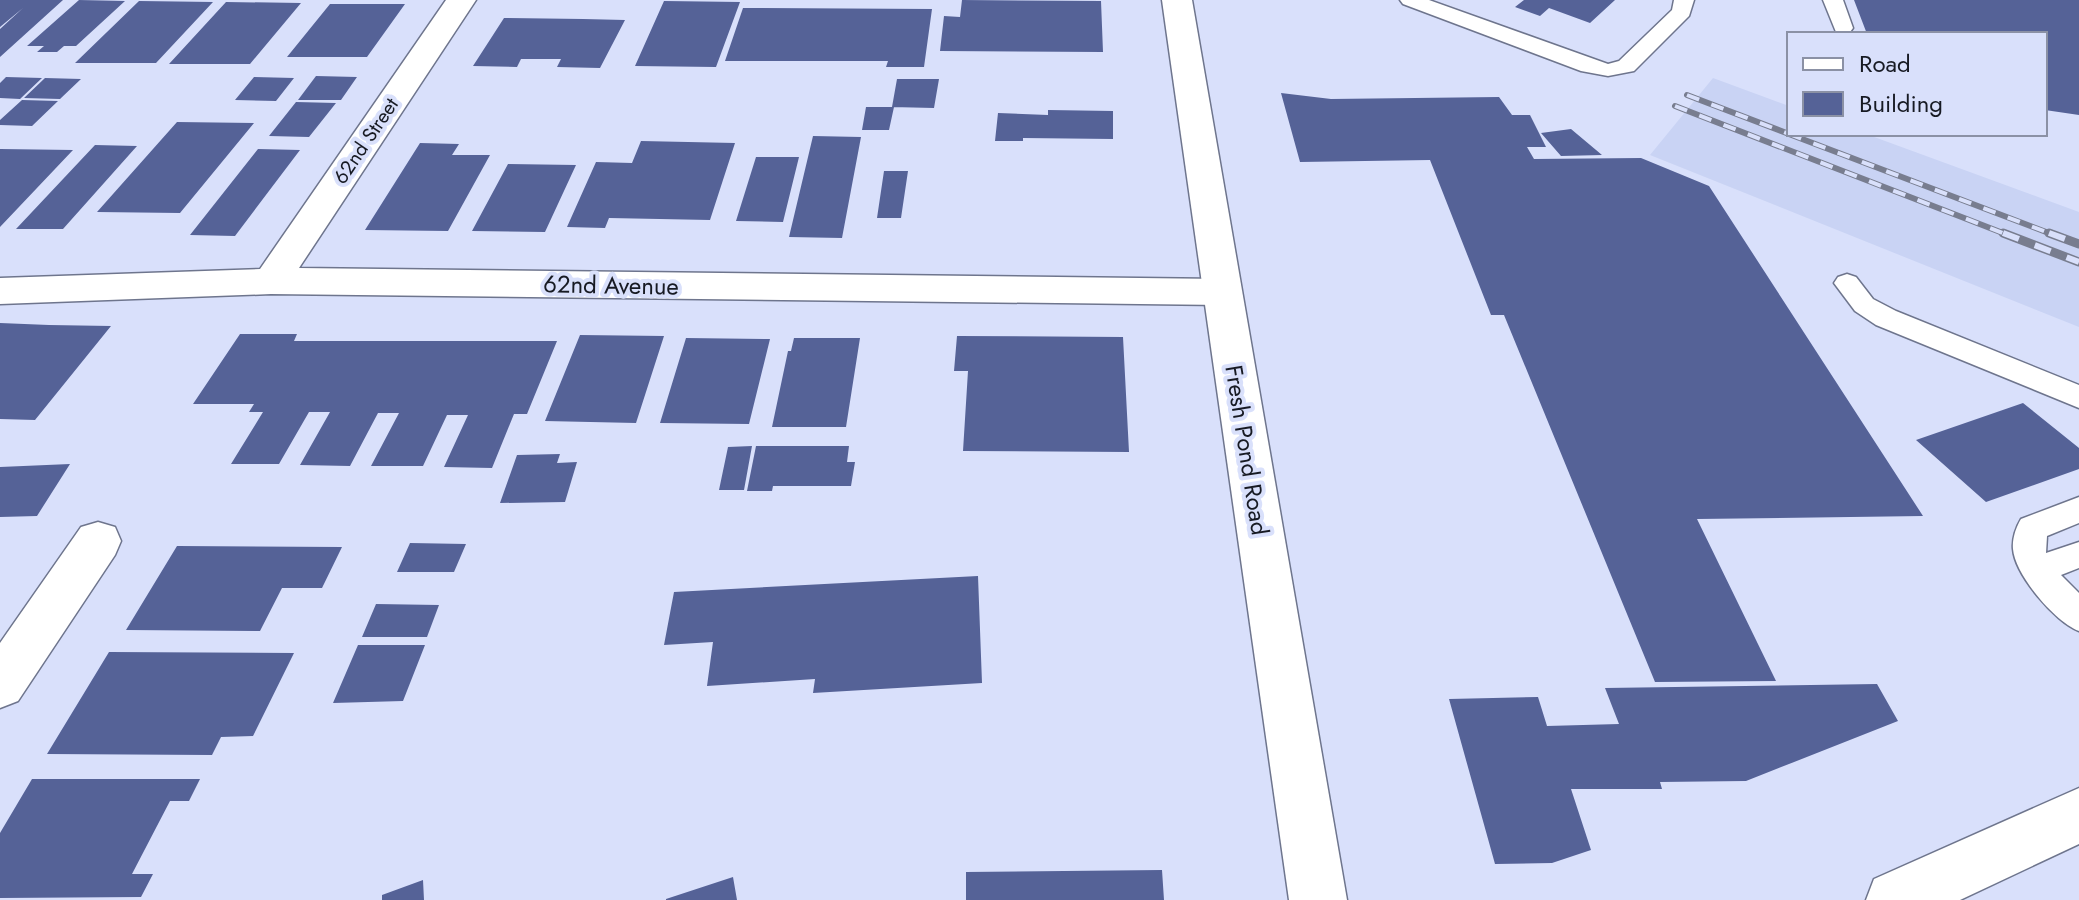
<svg xmlns="http://www.w3.org/2000/svg" width="2079" height="900" viewBox="0 0 2079 900" font-family="Jost,sans-serif">
<style>
.built{fill:#c9d3f4}
.building{fill:#556297}
.lines{fill:none;stroke-linecap:round;stroke-linejoin:round}
.service-casing{stroke:#6e758d;stroke-width:3}
.minor-casing{stroke:#6e758d;stroke-width:3}
.secondary-casing{stroke:#6e758d;stroke-width:3}
.service{fill:#fff;fill-rule:evenodd}
.minor{fill:#fff;fill-rule:evenodd}
.secondary{fill:#fff;fill-rule:evenodd}
.rail-far1-casing{stroke:#787d8f;stroke-width:6}
.rail-casing{stroke:#787d8f;stroke-width:9}
.rail-far1{stroke:#d9e0fb;stroke-width:4;stroke-dasharray:13;stroke-linecap:butt}
.rail{stroke:#d9e0fb;stroke-width:6;stroke-dasharray:17;stroke-linecap:butt}
.labels{text-anchor:middle;dominant-baseline:central;stroke-width:8;stroke-linejoin:round;paint-order:stroke}
.far-street-label{font-size:20px;fill:#171a23;stroke:#d9e0fb}
.street-label{font-size:24px;fill:#171a23;stroke:#d9e0fb}
</style>
<rect width="100%" height="100%" fill="#d9e0fb"/>
<path class="built" d="M1713 78 1789 106V134H1866L2079 212V327L1650 155Z"/>
<path class="building" d="M0 0H63L0 57V29L23 8 0 27Z
M79 0 125 1 76 46H64L57 52H37L44 46H27Z
M962 0 1101 1 1103 52 940 51 944 16 960 17Z
M1524 0H1615L1590 23 1549 8 1540 16 1515 7Z
M1854 0H2079V115L2045 110V34H1867Z
M139 1 213 2 156 63H75Z
M664 1 740 2 716 67 635 66Z
M226 2 301 3 250 64H169Z
M330 4H405L367 57H287Z
M743 8 932 9 924 67H886L888 61H725Z
M504 18 583 19 625 20 600 68 557 67 561 59H521L517 67 473 66Z
M316 76 357 77 341 100H298Z
M6 77 42 78 20 99 0 98V83Z
M254 77 294 78 276 101 235 100Z
M45 78 81 79 60 99 24 98Z
M897 79H939L934 108 892 107Z
M1281 93 1331 99 1499 97 1512 115H1530L1546 147H1527L1534 159 1641 158 1709 186 1923 516 1697 519 1776 681 1655 682 1504 315H1491L1430 160 1300 162Z
M22 100 58 101 32 126 0 125V120Z
M296 102 336 103 309 137 269 136Z
M866 107H894L889 130H862Z
M1048 110 1113 111V139L1023 138V141H995L998 113 1048 115Z
M177 122 254 123 180 213 97 212Z
M1571 129 1602 155 1561 156 1541 133Z
M813 136 861 137 842 238 789 237Z
M641 141 735 143 710 220 609 218 605 228 567 227 596 162 632 163Z
M420 143 459 144 452 155H490L448 231 365 230Z
M95 145 137 146 63 229H16Z
M0 149 73 150 0 227Z
M258 149 300 150 235 236 190 235Z
M756 157H799L783 222 736 221Z
M508 164 576 165 545 232 472 231Z
M884 171H908L901 218H877Z
M0 323 49 325 111 326 35 420 0 419Z
M240 334H297L294 341H557L527 414H514L492 468 444 467 468 415H447L423 466H371L399 413H378L350 466 300 465 330 412H309L279 464H231L263 412H249L254 404H193Z
M580 335 664 336 636 423 545 421Z
M957 336 1123 337 1129 452 963 451 968 371H954Z
M686 338 770 339 749 424 660 423Z
M794 338H860L846 427H772L788 351H791Z
M2023 403 2079 448V469L1986 502 1916 440Z
M752 446 744 490H719L728 447Z
M756 446H849L847 462H855L851 486H773L772 491H747Z
M560 454 557 463 577 462 565 502 500 503 517 455Z
M70 464 37 516 0 517V467Z
M410 543 466 544 454 572H397Z
M177 546 342 547 322 588H282L260 631 126 630Z
M978 576 982 683 813 693 815 679 707 686 713 642 664 645 674 592Z
M376 604 439 605 427 637H362Z
M358 645H425L403 701 333 703Z
M109 652 294 653 253 736 221 737 212 755 47 754Z
M1877 684 1898 721 1746 781 1660 782 1662 789H1571L1591 850 1552 863 1495 864 1449 699 1538 697 1547 726 1619 724 1605 688Z
M32 779H200L189 801H170L132 874H153L141 897 0 898V833Z
M1162 870 1164 900H966V872Z
M733 877 737 900H666V899Z
M423 880 424 900H382V895Z"/>
<g class="lines">
<g class="service-casing">
<path id="service" d="M1400 0H1429L1608 64 1619 61 1672 10 1674 0H1694L1689 16 1634 71 1608 76 1581 71 1403 4Z
M1823 0H1843L1853 28 1850 32H1836Z
M1847 274 1856 277 1873 299 1896 311 2079 385V408L1876 325 1855 311 1834 283 1838 277Z
M2079 497V523L2047 536 2046 553 2079 542V568L2061 575 2079 593V631C2055 622 2015 575 2013 549 2012 539 2016 527 2021 519Z"/>
</g>
<g class="minor-casing">
<path id="minor" d="M446 0H476L299 268 1222 279 1236 283 1241 292 1236 301 1222 305 271 294 0 304V278L260 269Z
M98 522 115 527 121 541 115 555 18 701 0 708V643L81 527Z
M2079 788V844L1960 900H1866L1874 879Z"/>
</g>
<g class="secondary-casing">
<path id="secondary" d="M1162 0H1192L1347 900H1289Z"/>
</g>
<use href="#service" class="service"/>
<use href="#minor" class="minor"/>
<use href="#secondary" class="secondary"/>
<g class="rail-far1-casing">
<path id="rail-far1" d="M1687 95 1789 134
M1675 106 2008 235
M1789 134 2054 235"/>
</g>
<g class="rail-casing">
<path id="rail" d="M2003 233 2079 262
M2049 233 2079 244"/>
</g>
<use href="#rail-far1" class="rail-far1"/>
<use href="#rail" class="rail"/>
</g>
<g class="labels">
<g class="far-street-label">
<text transform="translate(366 141) rotate(-56)">62nd Street</text>
</g>
<g class="street-label">
<text transform="translate(611 285) rotate(1)">62nd Avenue</text>
<text transform="translate(1247 450) rotate(81)">Fresh Pond Road</text>
</g>
</g>
<rect x="1787" y="32" width="260" height="104" fill="#d9e0fb" stroke="#8b91a5" stroke-width="2"/>
<rect x="1803" y="58" width="40" height="12" fill="#ffffff" stroke="#8b91a5" stroke-width="2"/>
<text x="1859" y="72" font-size="24" fill="#171a23">Road</text>
<rect x="1803" y="92" width="40" height="24" fill="#556297" stroke="#8b91a5" stroke-width="2"/>
<text x="1859" y="112" font-size="24" fill="#171a23">Building</text>
</svg>
